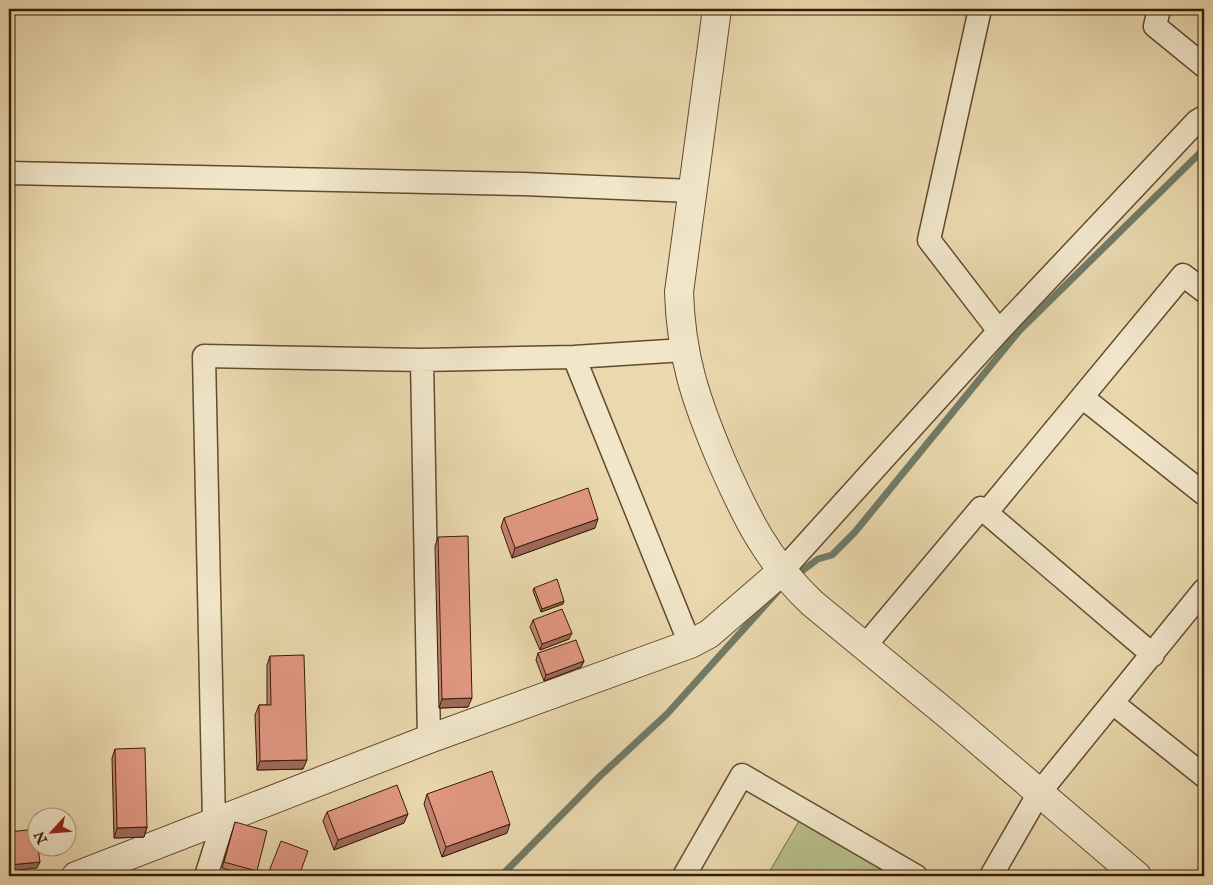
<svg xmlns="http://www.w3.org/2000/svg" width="1213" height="885" viewBox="0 0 1213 885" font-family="'IM FELL English',serif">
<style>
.green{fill:#b7be8a;stroke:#776d48}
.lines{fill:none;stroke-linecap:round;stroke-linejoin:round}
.stream{stroke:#717b67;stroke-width:7}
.minor-casing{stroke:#644b2f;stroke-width:25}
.tertiary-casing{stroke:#644b2f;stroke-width:30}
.minor{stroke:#f1e6ca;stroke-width:22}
.tertiary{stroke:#f1e6ca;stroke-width:28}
.wall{fill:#c28271;stroke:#371c05}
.shaded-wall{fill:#9e6a5c;stroke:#371c05}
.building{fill:#e19783;stroke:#371c05}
</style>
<rect width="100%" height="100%" fill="#ead8ae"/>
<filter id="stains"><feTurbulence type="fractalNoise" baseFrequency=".004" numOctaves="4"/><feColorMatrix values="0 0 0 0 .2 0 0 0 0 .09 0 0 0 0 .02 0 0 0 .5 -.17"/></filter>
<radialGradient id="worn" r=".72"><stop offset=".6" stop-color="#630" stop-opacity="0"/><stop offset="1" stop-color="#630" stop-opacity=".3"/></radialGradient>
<path class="green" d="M799 821 894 876H767Z"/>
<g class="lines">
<path class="stream" d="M795 576 818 559 832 555 855 532 1019 331 1204 149
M501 876 599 777 667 714 778 591"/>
<g class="minor-casing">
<path id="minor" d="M980 9 929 240 999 331
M1159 9 1155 26 1204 66
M9 173 524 184 692 191
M574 357 690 644
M422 360 429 739
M1082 397 1204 494
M986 513 1183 275 1204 291
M782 571 999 331 1197 121 1204 117
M864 647 981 508 1153 655
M1114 704 1204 776
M214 823 204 356 422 360 574 357 684 350
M206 876 224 819
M684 876 742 775 916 876
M991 876 1039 793 1204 590"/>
</g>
<g class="tertiary-casing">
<path id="tertiary" d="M717 9 679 292C681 357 696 401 721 460 746 517 766 559 812 603L953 719 1137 876
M76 876 429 739 690 644 709 634 782 571"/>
</g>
<use href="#minor" class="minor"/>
<use href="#tertiary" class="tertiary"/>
</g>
<path class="wall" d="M504 518 595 528 512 558 501 527Z
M438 537 468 707 439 708 435 546Z
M534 588 563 604 541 612 533 591Z
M533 620 569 639 540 650 530 627Z
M538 653 584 661 581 667 544 681 536 660Z
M270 656 303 769 257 770 255 715 259 705H267V665Z
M115 749 147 827 144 837 114 838 112 758Z
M427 794 507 833 442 857 424 804Z
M327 812 404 823 334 850 323 821Z
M235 822 257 871 255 876H251L222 868Z"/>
<path class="shaded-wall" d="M598 519 595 528 512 558 515 548Z
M564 601 563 604 541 612 542 609Z
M572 633 569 639 540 650 542 644Z
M584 661 581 667 544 681 546 675Z
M472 698 468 707 439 708 442 699Z
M307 760 303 769 257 770 260 761Z
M408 814 404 823 334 850 338 840Z
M510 824 507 833 442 857 446 847Z
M147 827 144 837 114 838 117 828Z
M40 862 37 868 9 871V865Z"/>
<path class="building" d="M588 488 598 519 515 548 504 518Z
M468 536 472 698 442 699 438 537Z
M557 579 564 601 542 609 534 588Z
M562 609 572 633 542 644 533 620Z
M576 640 584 661 546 675 538 653Z
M304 655 307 760 260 761 259 705H271L270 656Z
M145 748 147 827 117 828 115 749Z
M492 771 510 824 446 847 427 794Z
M397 785 408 814 338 840 327 812Z
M235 822 267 831 257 871 224 862Z
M36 829 38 848 40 862 9 865V832Z
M281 841 308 851 299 876H274L268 874Z"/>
<rect width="1213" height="885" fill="none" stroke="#ead8ae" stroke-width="30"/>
<rect x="10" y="10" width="1193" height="865" fill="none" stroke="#371c05" stroke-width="2.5"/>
<rect x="15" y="15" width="1183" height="855" fill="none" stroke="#371c05"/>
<g transform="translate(52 832) rotate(244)"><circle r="24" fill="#f1e6ca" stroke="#a7957b"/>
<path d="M0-4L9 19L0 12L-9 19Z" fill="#8f2418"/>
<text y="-8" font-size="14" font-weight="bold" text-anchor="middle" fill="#371c05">N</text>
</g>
<rect width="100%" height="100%" filter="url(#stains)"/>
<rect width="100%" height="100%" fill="url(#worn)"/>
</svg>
